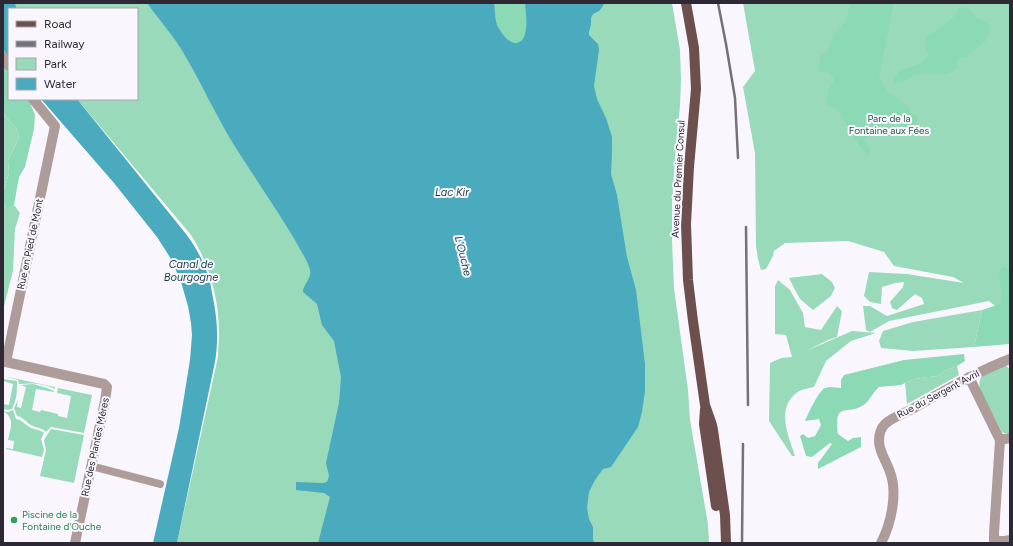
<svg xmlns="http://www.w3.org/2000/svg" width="1013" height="546" viewBox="0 0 1013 546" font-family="Figtree,sans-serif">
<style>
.green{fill:#99daba}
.forest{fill:#8cdab5}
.water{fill:#4aaabe}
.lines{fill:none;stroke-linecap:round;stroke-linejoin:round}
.pedestrian{stroke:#ad9c9a;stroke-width:8}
.minor{stroke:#ad9c9a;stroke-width:10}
.tertiary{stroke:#ad9c9a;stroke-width:10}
.primary{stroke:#6d504e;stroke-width:10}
.rail{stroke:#75707b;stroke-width:2.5}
.leisure-dot{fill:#2e9e5b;stroke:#f9f7fd;stroke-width:1.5}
.labels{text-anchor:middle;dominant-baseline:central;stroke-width:4;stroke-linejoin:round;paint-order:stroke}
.park-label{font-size:10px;fill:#215d44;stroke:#f9f7fd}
.street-label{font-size:10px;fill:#2e2835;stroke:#f9f7fd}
.leisure-label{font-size:10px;fill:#27864d;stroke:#f9f7fd;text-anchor:start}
.water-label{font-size:11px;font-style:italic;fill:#123e47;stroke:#f9f7fd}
</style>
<rect width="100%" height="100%" fill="#f9f7fd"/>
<path class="green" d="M15 3H672L680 50 681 79 680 106 676 144 672 204V241L674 288 688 390 690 420 708 524 709 543H177L218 357C218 349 219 341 219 332 219 298 209 263 191 235L77 99H137V9H17Z
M743 3H1010V344H1009L1007 324 1000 310 989 301 889 321 870 332 866 330 863 306H870L887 316 924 304 922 298 915 294 897 310 892 308 890 302 903 287 904 282 895 283 882 287 881 304 870 302 864 296 869 272 907 274 964 283 953 277 894 266 884 252 848 241 785 243 774 251 773 256 766 269 761 270 758 259 756 246 755 153 743 87 755 71Z
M3 113 17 129 19 138 8 160 9 173 3 194Z
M3 204 6 208H9L14 205 20 213 15 229 13 271 3 310Z
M822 274 832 282 835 288 831 296 813 310 800 299 794 288 789 278Z
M778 280 790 290 803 313 805 327 821 330 837 306 842 311 837 337 828 340 806 351 852 331 876 333 851 341 826 361 814 387C810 388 803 389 799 391 775 407 788 434 795 456H792L769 421 770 363 781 358 792 357 786 335 775 334V286Z
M982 310 974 347 913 351 881 348 879 341 883 331 913 322Z
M957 366 959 375 907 404 905 383 913 379 937 376 944 371Z
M1006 366 1010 369V433H1004L1002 432 981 392C974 373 991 370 1006 366Z
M3 376 55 387V389C43 383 31 383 19 384L18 380Z
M3 379 17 381C17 393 17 398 12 409L8 410 3 409V404L9 405 13 384 3 381Z
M33 384 47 388 54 391V392L36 389 32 410 40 412 41 410 58 414V416L67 418 71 396 57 393 58 388 92 395 84 433 51 427 46 432C41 427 36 428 31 425 25 422 25 418 17 416L14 408 18 400 17 407 21 408 26 387 21 385Z
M13 410 16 419C22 420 23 423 28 426 33 430 39 429 44 433L41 439 44 450 42 457 6 449V448L13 449 14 441 8 440C11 426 15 419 3 411L8 412Z
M51 429 84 435 74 483 40 476 46 450 44 440 47 435Z"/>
<path class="forest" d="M494 3H525C526 14 528 27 524 37 523 40 520 42 517 43 508 44 501 32 497 25 495 19 495 10 494 3Z
M852 3H894L879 78 889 93 907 105 911 113 918 116 916 125 911 132 907 130 898 119 889 121 864 140 870 149 868 157 854 138 838 109 826 106 829 89 835 80 829 73 819 71 820 55 828 50 835 33 845 22 850 5Z
M963 7 969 9 977 18 989 23 990 32 986 41 973 51 964 57H958L956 69 949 74H931L914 75 904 82 895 83 893 79 900 70 917 65 929 56 924 44 928 36 941 27 956 15 958 9Z
M3 49 9 58V99H30L31 105 35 115 34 129 25 167 19 177 14 205 9 208H6L3 204V194L9 173 8 160 19 138 17 129 3 113Z
M1002 267H1005L1010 269V343L1009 344 974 347 982 310 1000 304 1002 294 999 272Z
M964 354 965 361 957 366 944 371 937 376 913 379 901 385 879 387C874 391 869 401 865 404 849 417 833 399 838 434L848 441 853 438 861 437V447L818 469V463L832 444 830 443 812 457 806 456 800 436 803 434 808 438 815 436 821 425 819 419 805 421C808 414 819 390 825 388 830 386 836 388 841 388V380L844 375 904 360Z"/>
<path class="water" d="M3 3H15L17 9H9V58L3 49Z
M147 3H494C495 10 495 19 497 25 501 32 508 44 517 43 520 42 523 40 524 37 528 27 526 14 525 3H604L603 6 599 11 593 14 591 18V24L589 32V35L598 44 599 50 594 86 597 99 606 118 612 137V153L611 174 617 195 627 257 636 290 645 364V391L642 412 638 427 611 467 603 469 595 480 589 492 587 508 589 519 593 527V539L594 543H318L330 497 324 493 296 490V482L323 483 327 482 329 476 326 463 339 403 341 377 334 341 322 325 317 304 303 292C303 284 312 279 310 270 308 261 299 248 295 240 276 208 254 177 234 145 216 116 202 84 184 54 174 36 159 20 147 3Z
M41 99H77L186 234C195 246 203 260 208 275 210 281 211 287 212 293 217 316 219 338 215 362L177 543H153L179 428 190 360 192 335 191 323 188 306 181 282 171 259 157 237 114 183Z"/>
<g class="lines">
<path class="pedestrian" d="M91 466 160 484"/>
<path class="minor" d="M6 362 104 384 107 387 105 401 75 543
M969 377 1000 440 994 533V543
M1000 440 1010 438
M994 541H1005L1010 540
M881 543C891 524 898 493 890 472 887 462 879 452 879 441 879 435 881 428 885 424 893 417 903 414 912 409 944 391 976 372 1010 359"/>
<path class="tertiary" d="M3 57 9 66
M3 362H6L55 126 33 99"/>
<path class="primary" d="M686 3 694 48 696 89 689 167 686 224 688 280 693 321 705 405 712 425 713 430 725 515 726 543
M705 409 704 424 716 506"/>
<path class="rail" d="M718 3 726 44 735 98 738 158
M746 227 748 405
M742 543 743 444"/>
</g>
<circle class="leisure-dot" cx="14" cy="520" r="4"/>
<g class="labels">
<g class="park-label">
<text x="889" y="118">Parc de la<tspan x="889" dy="12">Fontaine aux Fées</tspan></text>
</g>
<g class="street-label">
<text transform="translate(678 179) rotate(-87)">Avenue du Premier Consul</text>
<text transform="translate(30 244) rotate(-78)">Rue en Pied de Mont</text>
<text transform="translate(938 394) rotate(-28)">Rue du Sergent Avril</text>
<text transform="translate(95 447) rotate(-78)">Rue des Plantes Mères</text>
</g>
<g class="leisure-label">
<text x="22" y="514">Piscine de la<tspan x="22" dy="12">Fontaine d'Ouche</tspan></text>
</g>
<g class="water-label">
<text x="452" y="192">Lac Kir</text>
<text transform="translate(463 256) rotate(76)">L'Ouche</text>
<text x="191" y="264">Canal de<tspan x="191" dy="13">Bourgogne</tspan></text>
</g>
</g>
<rect width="1013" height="546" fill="none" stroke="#2e2835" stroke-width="8"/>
<rect x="8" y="8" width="130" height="92" fill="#f9f7fd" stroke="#a8a4ad"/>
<rect x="16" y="21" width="20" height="6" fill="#6d504e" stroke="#a8a4ad"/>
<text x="44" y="28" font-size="12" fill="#2e2835">Road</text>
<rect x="16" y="41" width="20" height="6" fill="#75707b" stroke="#a8a4ad"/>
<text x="44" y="48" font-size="12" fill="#2e2835">Railway</text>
<rect x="16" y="58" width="20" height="12" fill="#99daba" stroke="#a8a4ad"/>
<text x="44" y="68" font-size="12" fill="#2e2835">Park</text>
<rect x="16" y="78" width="20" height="12" fill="#4aaabe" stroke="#a8a4ad"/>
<text x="44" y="88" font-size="12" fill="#2e2835">Water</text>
</svg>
